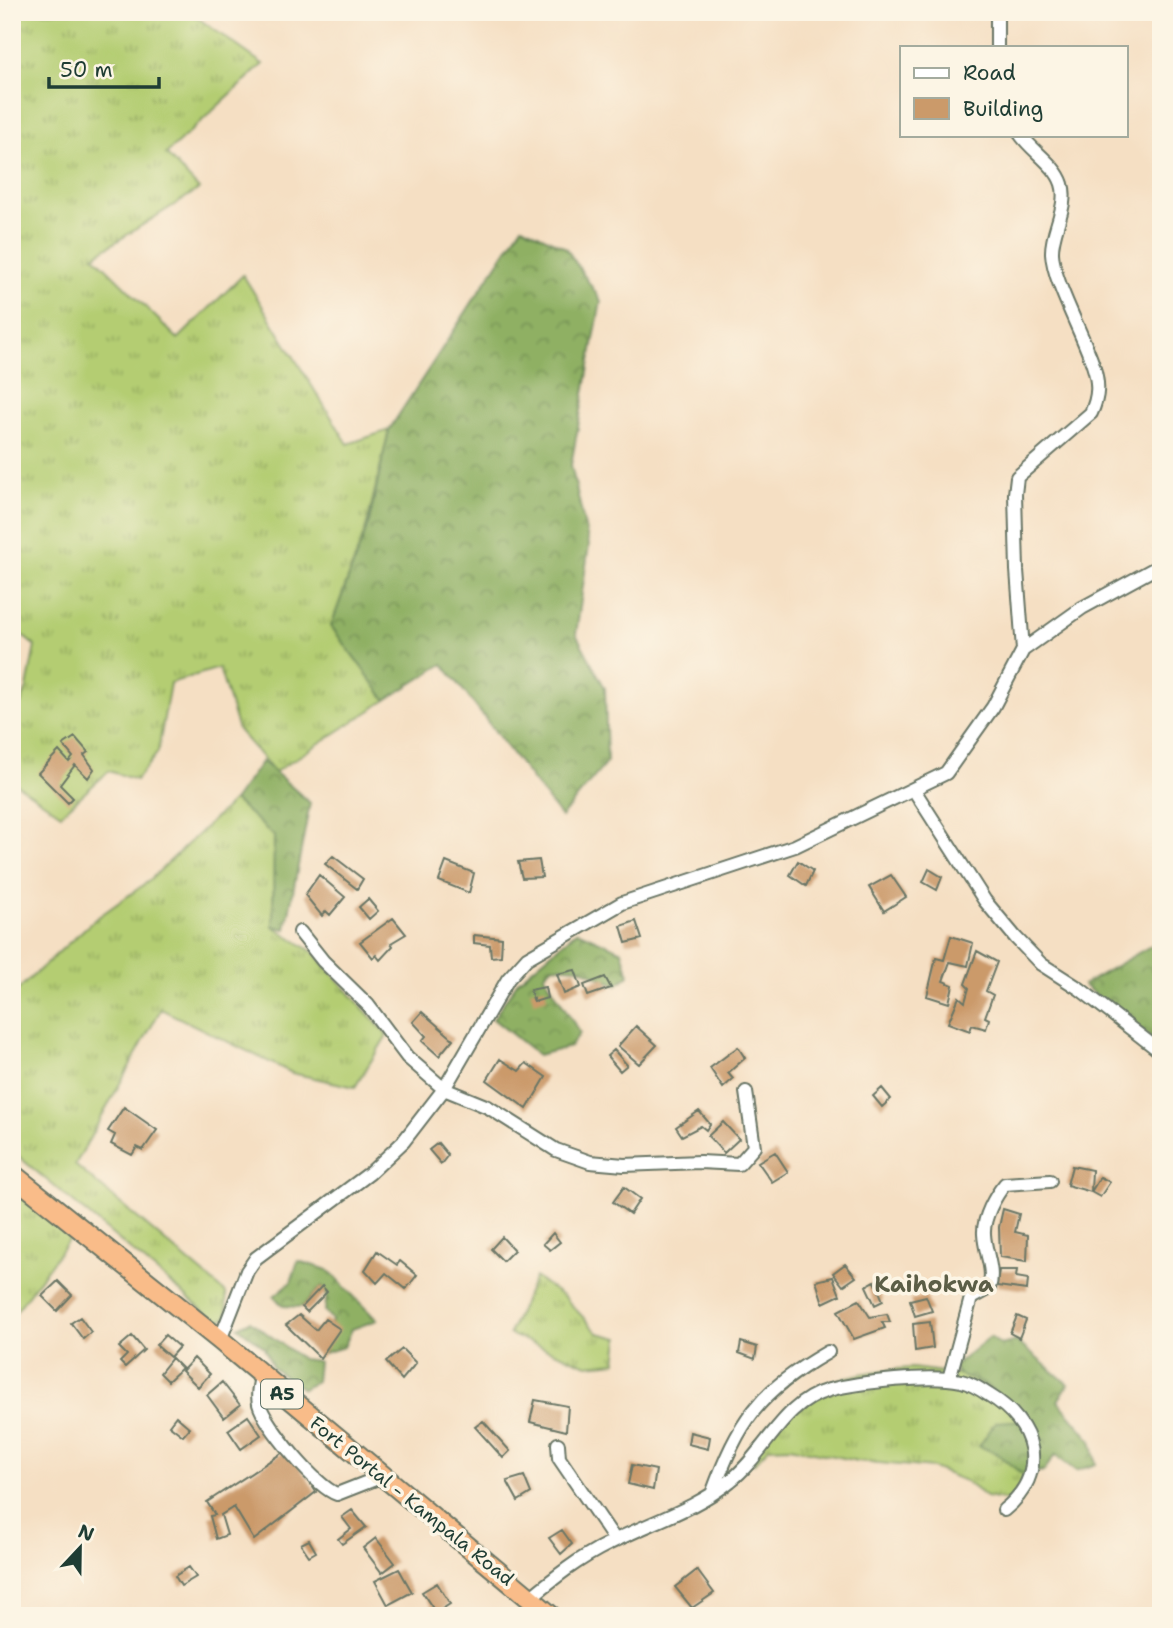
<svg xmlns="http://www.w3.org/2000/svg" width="1173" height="1628" viewBox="0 0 1173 1628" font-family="'Shantell Sans',sans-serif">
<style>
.grass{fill:url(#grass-tufts);stroke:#6a8553;stroke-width:2}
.forest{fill:url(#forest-crowns);stroke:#57764c;stroke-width:2}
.building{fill:#cb9a6a}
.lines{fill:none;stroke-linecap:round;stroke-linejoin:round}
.minor-casing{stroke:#6a7666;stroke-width:16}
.trunk-casing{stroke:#6a7666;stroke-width:23}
.minor{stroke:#fff;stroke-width:12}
.trunk{stroke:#f9bc89;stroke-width:19}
.labels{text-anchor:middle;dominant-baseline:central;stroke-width:7;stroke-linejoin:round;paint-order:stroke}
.shield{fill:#fcf5e5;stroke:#617469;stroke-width:2}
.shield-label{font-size:18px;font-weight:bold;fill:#1f3d34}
.street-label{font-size:19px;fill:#1f3d34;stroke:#fcf5e5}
.quarter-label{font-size:23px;font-weight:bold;fill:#5b5e47;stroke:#fcf5e5}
</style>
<defs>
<pattern id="grass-tufts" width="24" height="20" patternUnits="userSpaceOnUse" patternTransform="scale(1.75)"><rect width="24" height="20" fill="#b4cd72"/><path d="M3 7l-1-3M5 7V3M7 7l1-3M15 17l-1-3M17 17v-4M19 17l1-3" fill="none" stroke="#92a85e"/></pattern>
<pattern id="forest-crowns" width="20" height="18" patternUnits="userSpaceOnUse" patternTransform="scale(1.75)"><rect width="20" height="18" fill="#8fb064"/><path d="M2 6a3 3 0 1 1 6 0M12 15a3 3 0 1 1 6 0" fill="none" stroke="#749053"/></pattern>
</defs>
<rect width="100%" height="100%" fill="#fcf5e5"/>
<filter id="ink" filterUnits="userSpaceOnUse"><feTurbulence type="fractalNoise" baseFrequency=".0143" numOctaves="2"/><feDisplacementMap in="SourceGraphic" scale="14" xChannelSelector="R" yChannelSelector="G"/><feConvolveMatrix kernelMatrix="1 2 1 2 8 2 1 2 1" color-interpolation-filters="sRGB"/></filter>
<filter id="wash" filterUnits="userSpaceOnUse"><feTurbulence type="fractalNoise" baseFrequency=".00686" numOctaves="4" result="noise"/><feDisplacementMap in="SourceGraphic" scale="28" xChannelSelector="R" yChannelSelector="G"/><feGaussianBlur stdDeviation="1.57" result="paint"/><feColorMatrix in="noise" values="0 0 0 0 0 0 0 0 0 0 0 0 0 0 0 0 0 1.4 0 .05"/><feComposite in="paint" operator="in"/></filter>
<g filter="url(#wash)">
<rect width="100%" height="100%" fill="#f5dfc3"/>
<path class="grass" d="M13 12H189L263 64 166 154 199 189 94 256 178 339 243 275 348 444 389 430 366 528 331 626 386 700 275 772 238 730 219 668 170 683 158 752 136 780 109 771 61 814 12 781V725L27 688 35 646 12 627Z
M234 800 274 836 273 926 313 952 387 1035 355 1087 292 1073 161 1009 75 1165 226 1293 227 1317 220 1320 211 1317 12 1151 15 1055 12 995 94 920 149 881Z
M19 1191 70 1238 12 1317V1203Z
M535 1277 564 1297 598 1333 619 1338 616 1362 587 1365 509 1334Z
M912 1368 958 1374 988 1386 1025 1421 1038 1466 1010 1501 986 1497 965 1481 933 1468 857 1461 790 1447 768 1448 754 1463 747 1449C799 1388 832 1373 912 1368Z"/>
<path class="forest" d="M522 226 566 248 601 301 571 465 589 545 576 634 605 688 607 762 561 817 443 664 386 700 331 626 369 522 389 430Z
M262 761 310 803 286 929 273 926 274 836 234 800Z
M577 931 622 951 629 975 617 985 580 968 553 966 544 975 580 1033 570 1047 538 1055 493 1019 518 981Z
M1161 940V1046L1083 985Z
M298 1261 328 1270 377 1320 352 1329 344 1347 324 1353 332 1320 325 1311 327 1292 322 1286 302 1307 283 1306 274 1296 291 1282Z
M250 1321 302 1359 318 1361 316 1381 303 1389 273 1368 264 1347 238 1327Z
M990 1337 1001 1345 1016 1341 1068 1384 1058 1401 1091 1440 1096 1464 1076 1471 1055 1455 1044 1471 1022 1474 996 1453 979 1446 996 1422 1025 1420 988 1386 958 1374 954 1366Z"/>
<g id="blocks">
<path class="building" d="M75 737 88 752 84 755 94 769 88 778 75 765 60 785 73 798 68 803 38 773 59 751 69 762 73 757 63 745Z
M333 856 363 879 357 889 325 864Z
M539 860 542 877 522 878 518 862Z
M798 861 813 871 806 886 790 875Z
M446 862 474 873 469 893 439 881Z
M929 869 942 877 937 890 923 882Z
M319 875 345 897 330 915 326 911 322 916 305 895Z
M891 875 906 897 884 911 869 887Z
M368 899 378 911 369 919 359 907Z
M393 918 406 934 391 943 393 946 380 960 376 955 373 958 360 942Z
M636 921 642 939 626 943 621 926Z
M474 935 502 938 501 956 491 957 490 945 474 943Z
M951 936 973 943 968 966 950 962 943 981 953 985 949 1003 927 996 936 958 944 960Z
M977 951 997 962 986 991 993 995 985 1017 989 1019 986 1029 972 1025 970 1031 948 1023 959 997 965 1002 969 988 965 984Z
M575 970 581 987 564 994 557 974Z
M605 977 611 988 588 996 584 985Z
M545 987 547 998 534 1002 530 990Z
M422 1012 453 1039 439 1056 422 1041 426 1036 413 1022Z
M636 1026 657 1045 639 1064 618 1046Z
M738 1047 745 1058 728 1073 733 1079 723 1088 710 1068Z
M614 1050 627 1065 620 1071 607 1056Z
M500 1059 519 1071 526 1063 546 1077 527 1109 487 1080Z
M882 1088 891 1099 882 1107 873 1096Z
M124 1107 157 1130 143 1150 137 1147 132 1155 111 1144 115 1135 108 1131Z
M699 1111 710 1124 706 1130 701 1126 682 1136 676 1127Z
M723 1122 739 1139 724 1153 708 1136Z
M438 1143 448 1155 441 1164 429 1150Z
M775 1152 788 1172 772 1182 758 1162Z
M1072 1166 1092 1170 1091 1192 1067 1185Z
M1100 1177 1110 1182 1100 1197 1091 1192Z
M624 1187 640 1199 630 1214 613 1202Z
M1003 1209 1019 1214 1015 1232 1028 1235 1027 1261 1000 1257 999 1227Z
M553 1233 560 1242 550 1250 543 1244Z
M502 1237 514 1250 503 1261 491 1249Z
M377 1251 397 1265 400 1261 417 1275 406 1289 386 1273 377 1283 365 1270Z
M845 1264 856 1277 843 1286 833 1273Z
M999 1270H1017L1016 1277 1028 1279 1027 1290 997 1286Z
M833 1277 840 1295 823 1303 816 1281Z
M58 1281 72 1295 57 1311 42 1296Z
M875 1281 883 1301 875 1305 866 1286Z
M322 1286 327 1292 307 1312 302 1307Z
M926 1296 932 1311 915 1316 910 1300Z
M859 1300 870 1317 887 1314 890 1322H882L885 1328 854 1339 838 1311Z
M299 1315 316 1330 325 1319 340 1329 320 1358 286 1325Z
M1017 1316 1026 1320 1019 1338 1010 1333Z
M80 1317 91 1332 83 1339 71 1323Z
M930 1322 933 1348 915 1351 913 1324Z
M165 1335 179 1347 170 1357 156 1345Z
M132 1336 144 1350 125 1367 120 1362 127 1355 119 1347Z
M741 1342 757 1347 755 1359 739 1353Z
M402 1349 416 1363 402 1380 386 1362Z
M172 1358 182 1368 168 1381 160 1373Z
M194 1358 210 1374 198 1387 182 1371Z
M222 1382 240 1405 224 1418 207 1395Z
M535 1400 568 1406 566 1431 530 1422Z
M176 1416 190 1428 183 1436 169 1425Z
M248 1416 261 1435 241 1449 228 1430Z
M483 1421 510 1451 503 1458 475 1427Z
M690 1432 710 1437 708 1449 688 1444Z
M288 1449 316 1492 254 1540 234 1507 221 1515 227 1535 216 1539 210 1516 215 1515 207 1502Z
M632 1465 656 1470 653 1490 628 1484Z
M524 1476 531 1493 518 1501 507 1481Z
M352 1510 366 1527 342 1544 338 1539 351 1529 342 1517Z
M562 1530 572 1544 561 1554 549 1538Z
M376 1538 395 1563 382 1573 363 1548Z
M309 1540 316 1552 309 1556 301 1544Z
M189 1567 196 1577 181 1586 175 1576Z
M399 1569 412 1592 388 1605 375 1581Z
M697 1570 714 1593 692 1608 675 1587Z
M437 1583 450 1604 436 1613 422 1592Z"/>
</g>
</g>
<g filter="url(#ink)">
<use href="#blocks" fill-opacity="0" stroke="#6a7666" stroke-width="2"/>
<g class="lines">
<g class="minor-casing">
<path id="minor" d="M997 12V47
M1023 650 1082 608 1161 565
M914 790 985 901 1016 938 1041 964 1080 989 1161 1052
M300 932 323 961 368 1005 407 1057 444 1089 488 1107 556 1150 590 1162 624 1165 700 1162 739 1164 754 1147 746 1092
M220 1340 247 1271 256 1258 370 1173 403 1142 444 1089 508 979 527 958 622 903 795 846 946 773 993 707 1023 650 1017 570 1015 494 1017 477 1091 413C1099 396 1099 383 1093 365 1083 334 1053 281 1052 253 1051 231 1069 206 1062 184 1056 165 1032 151 1021 135
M261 1377C259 1386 257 1395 259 1404 265 1425 317 1488 337 1494L383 1476
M949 1379 971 1298 989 1288C995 1269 985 1254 984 1234 983 1218 995 1196 1005 1184L1050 1181
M558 1444 559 1458 615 1540
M712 1494C739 1421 758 1392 828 1352
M530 1598C554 1578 579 1558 608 1544 648 1523 695 1510 730 1481 766 1453 782 1403 829 1390 859 1382 932 1374 961 1381 971 1383 980 1389 989 1395 1036 1423 1050 1473 1004 1510"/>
</g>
<g class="trunk-casing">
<path id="trunk" d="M12 1174 220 1340 551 1616"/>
</g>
<use href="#minor" class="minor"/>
<use href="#trunk" class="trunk"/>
</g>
</g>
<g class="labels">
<rect class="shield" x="261" y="1379.5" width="42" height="29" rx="5"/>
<g class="shield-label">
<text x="282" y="1394">A5</text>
</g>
<g class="street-label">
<text transform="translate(412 1501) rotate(39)">Fort Portal - Kampala Road</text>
</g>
<g class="quarter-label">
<text x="934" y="1284">Kaihokwa</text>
</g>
</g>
<rect width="1173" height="1628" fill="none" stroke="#fcf5e5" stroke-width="42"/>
<rect x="900" y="46" width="228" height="91" fill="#fcf5e5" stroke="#a4ab9e" stroke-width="2"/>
<rect x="914" y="68" width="35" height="10" fill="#ffffff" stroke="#a4ab9e" stroke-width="2"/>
<text x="963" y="80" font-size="21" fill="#1f3d34">Road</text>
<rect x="914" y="98" width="35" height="21" fill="#cb9a6a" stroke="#a4ab9e" stroke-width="2"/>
<text x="963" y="116" font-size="21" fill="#1f3d34">Building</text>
<g transform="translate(80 1548) rotate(22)" stroke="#fcf5e5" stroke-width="5" paint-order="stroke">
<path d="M0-5L12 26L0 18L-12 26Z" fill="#1f3d34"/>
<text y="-10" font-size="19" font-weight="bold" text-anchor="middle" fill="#1f3d34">N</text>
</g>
<path d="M49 77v10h110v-10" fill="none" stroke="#1f3d34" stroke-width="3.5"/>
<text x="60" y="77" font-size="21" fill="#1f3d34" stroke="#fcf5e5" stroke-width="5" paint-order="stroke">50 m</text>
</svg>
